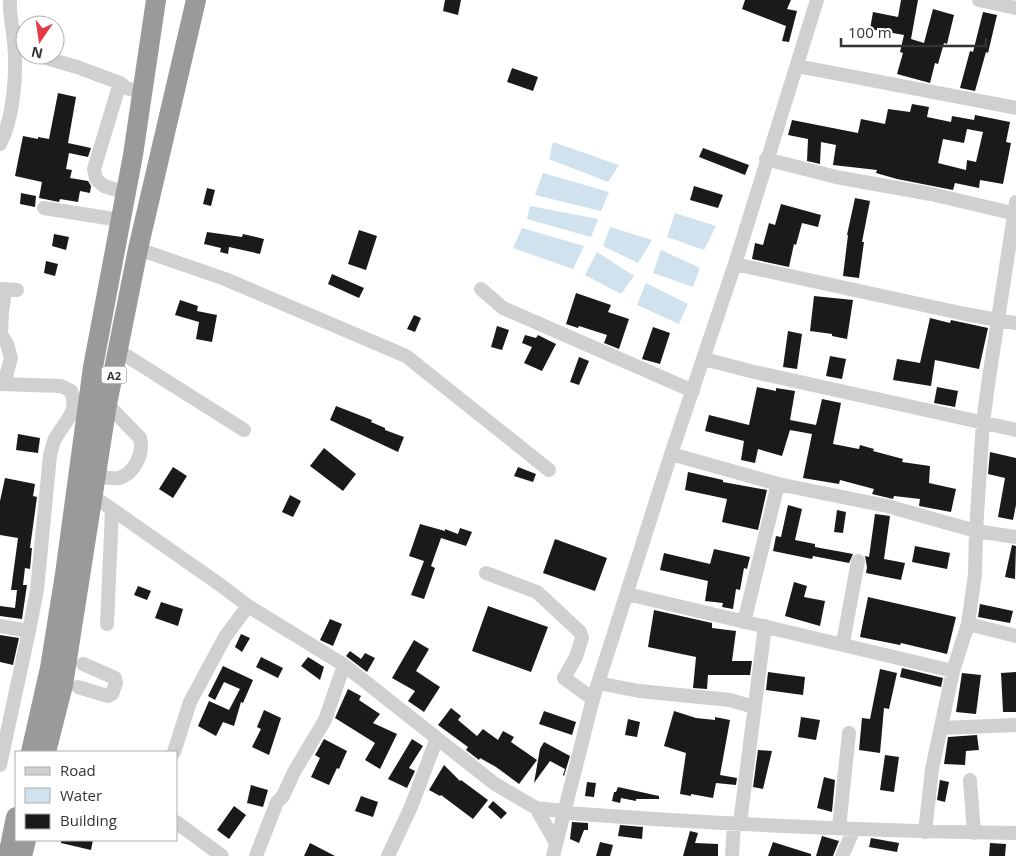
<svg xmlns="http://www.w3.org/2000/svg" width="1016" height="856" viewBox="0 0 1016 856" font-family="'Open Sans',sans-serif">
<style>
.water{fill:#cfe2ee}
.building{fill:#1a1a1a;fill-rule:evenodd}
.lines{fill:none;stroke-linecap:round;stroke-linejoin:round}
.minor{stroke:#d0d0d0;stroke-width:14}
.highway{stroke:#9a9a9a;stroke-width:20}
.labels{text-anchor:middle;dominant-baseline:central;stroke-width:5;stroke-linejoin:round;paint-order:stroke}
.shield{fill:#fff;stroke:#707070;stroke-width:1}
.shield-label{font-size:11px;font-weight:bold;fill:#333}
</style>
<rect width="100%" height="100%" fill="#fff"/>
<path class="water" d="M553 142 619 165 608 182 549 159Z
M543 173 609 192 601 211 535 195Z
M530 206 598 219 591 237 527 219Z
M675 213 716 226 704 250 667 237Z
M610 227 652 240 638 263 603 246Z
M522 228 584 246 573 269 513 248Z
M661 250 700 268 693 287 653 273Z
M597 252 634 276 621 294 585 275Z
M646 283 688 304 679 324 637 305Z"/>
<path class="building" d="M445 0H461L458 15 443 11Z
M745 0H791L787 9 797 11 789 42 782 41 786 26 742 9Z
M901 0H918L911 39 924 43 933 9 954 15 947 44 944 43 938 64 935 63 930 83 897 74 903 53 900 52 904 35 870 29 873 12 898 17Z
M983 12 997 15 988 53 986 52 975 91 960 88 970 51 973 52Z
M512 68 538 77 533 91 507 82Z
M58 93 76 97 68 143 91 148 88 157 69 153 66 169 72 170 70 178 88 181 91 186 90 193 80 191 78 202 60 199 59 202 39 198 42 182 15 176 23 136 38 139V137L49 139Z
M912 104 929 107 927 117 951 122 952 116 974 120 975 115 1010 122 1006 142 1011 143 1003 184 980 180 979 188 955 183 953 190 897 179 876 173 877 170 833 165 836 145 821 142 820 164 807 161 808 139 788 135 792 120 858 133 861 119 885 124 888 109 910 112ZM967 129 983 132 976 162 967 160 966 170 938 163 943 139 964 143Z
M703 148 749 165 745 175 699 157Z
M694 186 723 195 718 208 690 200Z
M207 188 215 190 211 206 203 204Z
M21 193 36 196 35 207 20 204Z
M855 198 870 201 862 242H864L859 278 843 276 848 235H847Z
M781 204 821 215 818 227 802 223 796 245 794 244 789 267 752 259 755 243 763 245 769 223 775 225Z
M359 230 377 236 366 270 348 264Z
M207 232 242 237 243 234 264 239 260 254 229 247 228 254 220 252 221 248 204 244Z
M54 234 69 237 66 250 52 246Z
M46 261 58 264 55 276 44 273Z
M332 274 364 288 359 298 328 284Z
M576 293 611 305 608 312 629 319 619 349 604 343 607 335 579 326 578 328 566 324Z
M814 296 853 300 847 339 832 336V334L810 331Z
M180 300 198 306 197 311 217 315 212 342 196 339 199 322 175 315Z
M414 315 421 318 415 332 407 329Z
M930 318 950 323 951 320 988 328 979 369 935 360 931 386 893 380 897 359 920 363Z
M497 326 509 330 502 350 491 347Z
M653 327 670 333 660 364 642 359Z
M788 331 802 334 797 369 783 367Z
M525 335 536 338 538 335 556 344 542 371 524 363 532 347 522 343Z
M830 356 846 359 842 379 826 376Z
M579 357 589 361 579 385 570 382Z
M757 387 776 391V388L795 391 790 420 816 425 822 399 841 403 833 444 859 449 860 445 874 449 873 451 903 459 902 462 930 466 929 483 956 489 951 512 919 506 920 499 894 496 893 499 872 494 874 489 840 480 839 484 803 478 812 434 790 430 782 456 758 449 755 463 741 460 744 441 705 431 709 415 749 425Z
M937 387 958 391 955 407 934 403Z
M336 406 372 420 371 422 385 428V430L404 437 398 452 330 420Z
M18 434 40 438 38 453 16 450Z
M324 448 356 474 343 491 310 466Z
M990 452 1016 458V505L1013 520 998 517 1005 478 988 474Z
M173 467 187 476 173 498 159 489Z
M518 467 536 474 533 482 514 476Z
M688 472 723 480V482L767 490 758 530 722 522 727 499 685 490Z
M5 478 35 484 33 496 37 497 30 548H32L30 569 25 568 23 585H27L22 619 0 616V606L15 608 17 590H11L18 538 0 535V501Z
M290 495 301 501 293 517 282 512Z
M788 505 802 509 795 540 815 544V547L853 554 849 563 813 556 812 559 773 551 776 536 781 537Z
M837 510 846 512 843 533 834 532Z
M875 514 890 516 884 559 905 563 901 580 866 573 867 567 865 556 869 557Z
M420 524 445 531V529L458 534 460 528 472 532 466 546 441 538 431 566 435 568 424 599 411 595 424 561 409 556Z
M555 539 607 558 595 591 543 573Z
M1012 545 1016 546 1015 579 1005 577Z
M915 546 950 553 947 569 912 562Z
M714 549 750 557 747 569 744 568 740 590 736 589 733 609 722 607 723 603 705 601 708 581 660 570 664 553 710 564Z
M794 582 807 586 804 597 825 601 820 626 785 616Z
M138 586 151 591 147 600 134 595Z
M868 597 956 617 947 654 901 643 900 645 860 637Z
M161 602 183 609 178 626 155 618Z
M980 604 1013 611 1010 623 978 617Z
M488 606 548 627 531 672 472 651Z
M654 610 712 623V628L736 631 732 661H752L750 675H708L707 689 693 688 696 657 648 647Z
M330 619 342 624 333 646 320 640Z
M241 634 250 638 242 652 235 647Z
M0 635 19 638 13 665 0 662Z
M414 640 429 649 416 671 440 687 424 712 408 701 415 691 392 678Z
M350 651 361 659 365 653 375 658 367 672 346 656Z
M261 657 283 668 278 678 256 667Z
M308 657 324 667 320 680 301 666Z
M223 666 253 680 243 703 241 702 234 726 223 722 216 736 198 726 209 701 229 710 240 689 224 682 215 700 208 696Z
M902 668 943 678 941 687 900 677Z
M880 669 897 673 889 709 884 708 880 753 859 750 862 718 870 719Z
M768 672 805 677 803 695 766 690Z
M1016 672V712H1003L1001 673Z
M962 673 981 675 976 714 956 712Z
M348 689 361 696 359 700 380 714 373 723 397 734 380 769 365 760 375 743 335 718Z
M451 708 461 716 458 720 477 736 483 729 498 740 503 731 514 737 511 742 537 760 519 784 496 767 480 758 479 760 466 750 468 747 438 725Z
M264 710 281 718 269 755 252 747 261 729 257 727Z
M544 711 576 722 572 735 539 724Z
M674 711 696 718 715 720V717L730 720 720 775 737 778 736 785 716 783 713 798 691 794V796L680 794 686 753 664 746Z
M801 717 820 720 816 740 798 737Z
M628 719 640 722 637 737 625 735Z
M977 735 979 750 966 751 965 765 944 764 948 737Z
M324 739 347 751 339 769 337 768 329 785 311 777 320 758 315 755Z
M412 739 423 746 409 768 415 771 407 788 388 779Z
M544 742 570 756 564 776 563 775 565 769 550 761 534 783 540 749Z
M758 750 772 751 763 789 753 787Z
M885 755 899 757 894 792 880 790Z
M444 765 460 781 461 780 488 800 473 819 441 795 440 796 429 790Z
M824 777 835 780 832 812 817 808Z
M940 780 949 782 945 802 937 800Z
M587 782 596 783 594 797 585 796Z
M251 785 268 790 263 807 247 803Z
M618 787 659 796V799H636V801L621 798 620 803 612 801 614 792H616Z
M361 796 378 802 373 817 355 811Z
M493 801 507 813 501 819 488 807Z
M234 806 246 815 229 839 217 830Z
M572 822 588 823V830H584L579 843 570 839Z
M620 825 643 827 642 839 618 836Z
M690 831 698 833 695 843 718 844V856H683Z
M822 836 839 841 833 856H816Z
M871 838 899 843 897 852 869 847Z
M61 840H93L91 850 61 843Z
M600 842 613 845 610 856H596Z
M773 842 811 854V856H768Z
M310 843 335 856H304Z
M990 843 1006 844 1005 856H989Z"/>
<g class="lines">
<path class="minor" d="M979 0 1016 8
M39 56 77 67 120 83 126 88 142 92
M797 66 1016 108
M120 83 94 169 96 179 104 186 126 193
M0 144C14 117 17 72 14 42 13 28 9 14 10 0
M766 159 836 177 931 194 1016 214
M44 208 120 220
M138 249 225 279 406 356 549 470
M735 264 965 314 1016 323
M0 289 17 290
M481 289 503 308 693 391
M119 351 244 430
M704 359 750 371 1016 430
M0 384 61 386 71 391C79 412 66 420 56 437 53 442 52 449 50 455L37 590 29 631 0 626
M4 384 11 358 7 344 1 334 2 311 4 299
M671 454 778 484 887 506 976 531 983 422 989 378 1016 202
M95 476C102 477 112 479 119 478 135 473 144 453 140 438L107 404
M93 496 219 584 248 606 344 665 495 784 536 808 563 811 567 813C716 824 866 831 1016 833
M486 573 537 592 580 632 582 638 576 657 564 678 593 699
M627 594 953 671
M744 622 778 484
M107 624 112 510
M968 624 1016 636
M843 643 858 561
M598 683 639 691 730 700 754 707
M78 687 108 696 112 694 116 683 115 678 83 664
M942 728 1016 725
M174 752 190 702 225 637 248 606
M0 765 29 631
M970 780 974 833
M536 808 556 843
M176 822 222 856
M740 823 765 626
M839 828 849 733
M925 832 932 769 953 671 968 624 975 574 976 531 1016 537
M256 856 277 802 283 796 294 772 325 720 344 665
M388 856 411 807 437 738
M553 856 593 699 671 454 735 264 817 0
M732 856 734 824
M842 856 854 829"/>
<path class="highway" d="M31 752 50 668 65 574 93 367 133 155 156 0
M46 752 63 685 107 404 138 249 196 0
M8 856 16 817
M22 856 26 840"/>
</g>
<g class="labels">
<rect class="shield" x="101.5" y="366.5" width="25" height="17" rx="4"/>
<g class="shield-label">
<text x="114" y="375">A2</text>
</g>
</g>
<rect x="15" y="751" width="162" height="90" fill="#ffffff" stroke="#adadad"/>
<rect x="25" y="767" width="25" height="8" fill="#d0d0d0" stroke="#adadad"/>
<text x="60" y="776" font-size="15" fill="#333333">Road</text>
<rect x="25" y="788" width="25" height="15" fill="#cfe2ee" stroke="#adadad"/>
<text x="60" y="801" font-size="15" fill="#333333">Water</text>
<rect x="25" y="814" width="25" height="15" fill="#1a1a1a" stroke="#adadad"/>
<text x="60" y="826" font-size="15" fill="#333333">Building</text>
<g transform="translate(40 40) rotate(193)"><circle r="24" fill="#ffffff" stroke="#adadad"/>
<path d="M0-4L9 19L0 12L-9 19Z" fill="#e63946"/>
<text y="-8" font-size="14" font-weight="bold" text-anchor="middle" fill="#333333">N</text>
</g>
<path d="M841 38v8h145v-8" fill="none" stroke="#333333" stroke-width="2.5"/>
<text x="848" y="38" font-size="15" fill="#333333" stroke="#ffffff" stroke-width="4" paint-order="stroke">100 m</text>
</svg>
